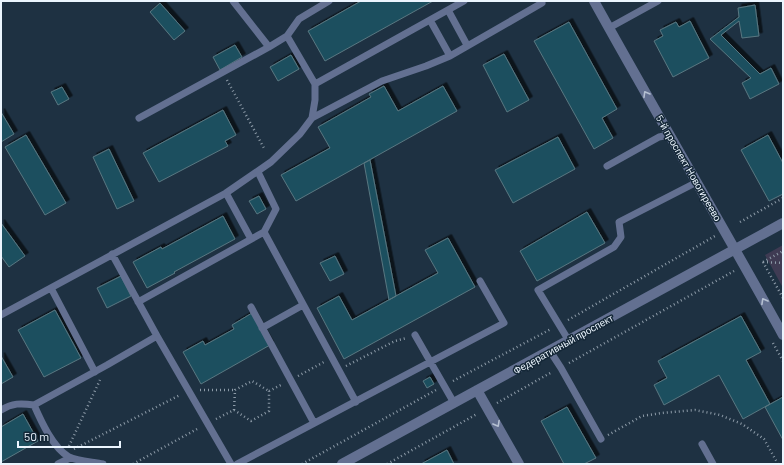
<svg xmlns="http://www.w3.org/2000/svg" width="784" height="465" viewBox="0 0 784 465" font-family="Barlow,sans-serif">
<style>
.green{fill:#3f3b53}
.building{fill:#1f505f;stroke:#587781;filter:url(#shadow)}
.lines{fill:none;stroke-linecap:round;stroke-linejoin:round}
.path{stroke:#8d9ba8;stroke-width:2.5;stroke-dasharray:1 3;stroke-linecap:butt}
.lane{stroke:#637091;stroke-width:7}
.street{stroke:#637091;stroke-width:10}
.oneway{stroke:#b5c0d2}
.labels{text-anchor:middle;dominant-baseline:central;stroke-width:3;stroke-linejoin:round;paint-order:stroke}
.street-label{font-size:10px;fill:#ebf5fe;stroke:#142737}
</style>
<defs>
<filter id="shadow"><feDropShadow dx="3.5" dy="-3.5" stdDeviation="0" flood-color="#0009"/></filter>
</defs>
<rect width="100%" height="100%" fill="#1e3142"/>
<path class="green" d="M783 245V288L765 255Z"/>
<path class="building" d="M361 1H433L325 61 308 31Z
M160 3 185 31 174 40 150 12Z
M755 5 759 36 742 38 739 21 721 35 760 74 771 68 779 84 750 99 742 83 751 78 710 39 739 17 738 8Z
M690 21 709 58 673 77 654 41 663 36 660 30 676 22 679 27Z
M569 22 617 109 602 118 613 138 594 149 534 41Z
M235 45 242 57 220 70 213 57Z
M504 54 529 100 507 112 483 65Z
M291 55 299 69 278 81 270 67Z
M384 86 398 111 443 86 457 111 296 201 281 175 330 148 318 127 371 97 369 94Z
M62 87 69 99 58 105 51 92Z
M223 110 236 135 225 141 228 146 159 182 143 153Z
M1 112 14 134 1 142Z
M26 135 66 203 45 215 5 147Z
M768 135 783 163V194L769 201 741 150Z
M558 137 575 169 513 203 495 170Z
M109 149 134 201 117 209 93 157Z
M370 160 396 296 389 300 364 163Z
M259 196 266 209 257 214 249 201Z
M587 212 605 243 537 281 520 251Z
M223 216 235 239 174 272 175 273 147 288 133 262 161 247 162 249Z
M1 223 25 256 9 267 1 256Z
M448 238 475 287 344 359 317 308 339 296 352 320 438 273 425 250Z
M335 256 344 274 330 281 320 263Z
M121 276 131 296 107 308 97 288Z
M55 310 81 358 44 377 18 330Z
M252 313 270 345 201 384 183 352 203 341 205 345 234 329 232 325Z
M741 316 761 352 746 360 770 404 743 419 719 375 664 405 654 385 667 378 658 361Z
M1 356 13 377 1 384Z
M430 377 434 384 427 388 423 381Z
M783 397V440L765 407Z
M567 407 596 458 584 464H564L541 421Z
M23 414 38 441 1 462V427Z
M447 450 454 464H421Z"/>
<g class="lines">
<path class="path" d="M227 80 265 150
M740 222 783 198
M763 262 783 298
M763 262 783 251
M763 262 783 263
M568 320 715 236
M773 343 783 361
M569 363 734 271
M346 366 395 341 407 338
M298 376 324 362
M453 381 551 329
M200 390H235
M269 391 283 384
M497 403 552 372
M234 410 251 421 269 411V391
M234 410 235 390 252 381 269 391
M216 419 234 410
M608 435 642 416 662 413 695 410 720 415 742 424 764 439 778 464
M69 446 100 380
M74 449 180 395
M133 464 199 428
M302 464 436 390
M387 464 477 414"/>
<path class="lane" d="M233 1 269 47
M448 10 467 45
M430 20 450 56
M609 28 658 1
M315 84 464 1
M139 118 269 47 287 36 299 19 329 1
M312 118 382 81 426 66 450 56 542 3
M607 166 659 137 669 135
M226 193 251 239
M264 232 356 402
M112 254 157 336 231 464
M51 288 95 372
M138 302 264 232 276 209 258 172
M251 307 314 423
M1 315 226 193 271 162 300 134 312 118 315 100V84L287 36
M262 328 303 305
M415 335 454 403
M569 341 538 290 614 247 621 237 619 222 697 182
M550 351 561 368 601 439
M34 405C41 421 53 448 69 457 77 461 94 462 103 464
M1 410C12 403 21 403 34 405L107 365 157 336
M702 444 713 464
M58 464 70 458
M237 464 504 323 480 281"/>
<path class="street" d="M594 1C656 113 721 223 783 335
M477 390 519 464
M342 464 783 223"/>
</g>
<defs><path id="oneway-chevron" d="M-2-3.5L2.5 0L-2 3.5" fill="none" stroke-width="1.6" stroke-linecap="round" stroke-linejoin="round"/></defs>
<g class="oneway">
<use href="#oneway-chevron" transform="translate(646 94) rotate(-120)"/>
<use href="#oneway-chevron" transform="translate(764 301) rotate(-119)"/>
<use href="#oneway-chevron" transform="translate(497 424) rotate(61)"/>
</g>
<g class="labels">
<g class="street-label">
<text transform="translate(689 168) rotate(60)">5-й проспект Новогиреево</text>
<text transform="translate(563 344) rotate(-29)">Федеративный проспект</text>
</g>
</g>
<rect width="784" height="465" fill="none" stroke="#ebf5fe" stroke-width="4"/>
<path d="M18 441v6h102v-6" fill="none" stroke="#ebf5fe" stroke-width="2"/>
<text x="24" y="441" font-size="12" fill="#ebf5fe" stroke="#142737" stroke-width="3" paint-order="stroke">50 m</text>
</svg>
